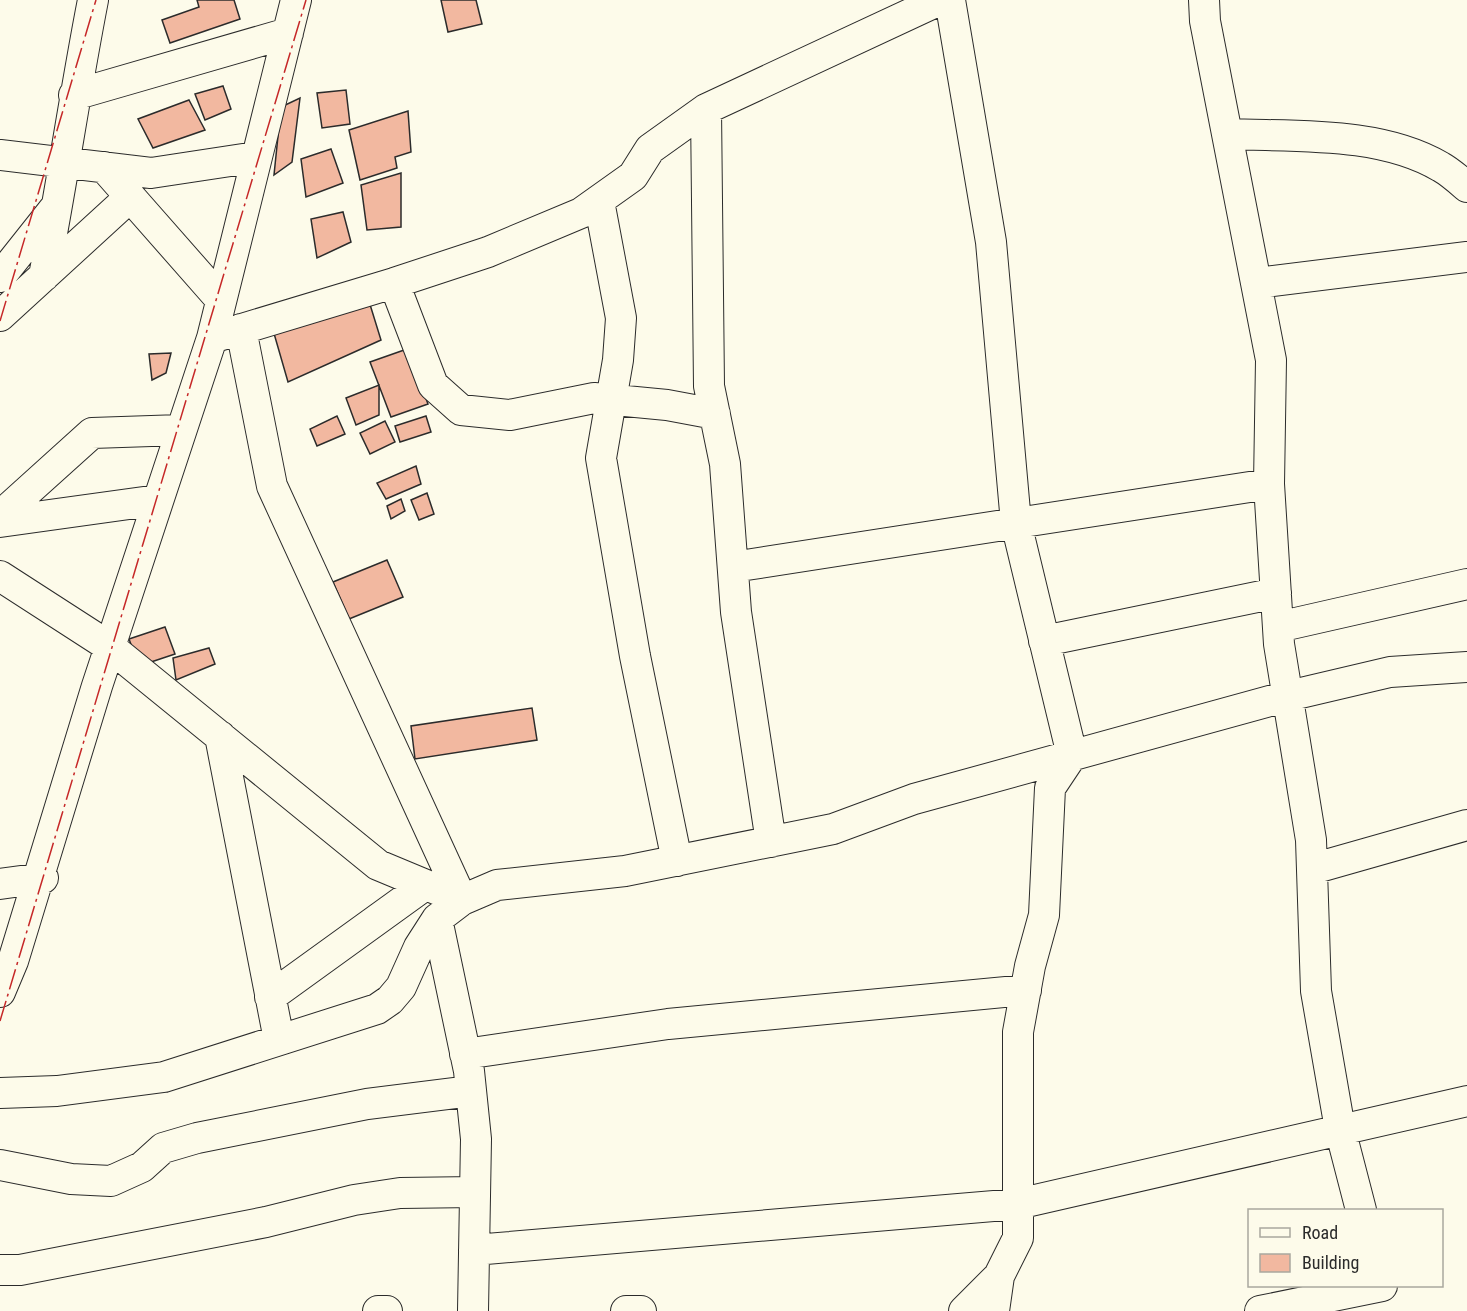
<svg xmlns="http://www.w3.org/2000/svg" width="1467" height="1311" viewBox="0 0 1467 1311" font-family="'Roboto Condensed',sans-serif">
<style>
.building{fill:#f2b8a0;stroke:#2b2b2b;stroke-width:1.5}
.lines{fill:none;stroke-linecap:round;stroke-linejoin:round}
.minor-casing{stroke:#2b2b2b;stroke-width:32}
.minor{stroke:#fdfbea;stroke-width:30}
.power{stroke:#c62828;stroke-width:1.5;stroke-dasharray:21 4.5 3 4.5;stroke-linecap:butt}
</style>
<rect width="100%" height="100%" fill="#fdfbea"/>
<path class="building" d="M197 0H234L240 19 170 43 162 20 199 7Z
M441 0H476L482 24 448 32Z
M223 86 231 109 205 120 195 94Z
M346 90 350 124 322 128 317 93Z
M300 98 292 162 274 175 281 107Z
M189 100 205 130 153 148 138 119Z
M408 111 411 152 395 157 397 168 360 180 349 130Z
M331 149 343 183 306 197 301 159Z
M401 173V227L367 230 361 185Z
M343 212 351 242 317 258 311 219Z
M368 298 381 340 288 382 273 330Z
M407 349 428 404 391 417 370 362Z
M171 353 166 373 152 380 149 354Z
M379 385V415L356 425 346 398Z
M337 416 345 434 317 446 310 429Z
M426 416 431 432 400 442 395 426Z
M385 421 395 442 370 454 360 433Z
M416 466 421 484 386 499 377 483Z
M427 493 434 514 419 520 411 500Z
M401 499 405 511 391 519 387 506Z
M387 560 403 597 349 619 333 582Z
M165 627 175 654 139 666 129 639Z
M209 648 215 664 176 680 173 658Z
M532 708 537 740 415 759 411 726Z"/>
<g class="lines">
<g class="minor-casing">
<path id="minor" d="M950 0 991 242 1016 523 1072 755 1050 788 1044 915 1030 966 1018 1032V1238L999 1276 994 1311
M1204 0 1205 21 1271 360 1269 484 1279 644 1311 840 1316 991 1340 1129 1361 1210
M74 95 288 33
M706 109 709 386 725 464 736 612 771 842
M1228 134C1296 137 1380 131 1441 167 1450 172 1459 180 1467 187
M0 155 151 173 256 157
M104 167 221 300
M599 201 621 318 618 360 601 458 635 656 677 861
M44 276C62 184 75 92 93 0
M0 277 54 209
M394 283 433 385 461 410 510 415 594 398 667 405 715 414
M1257 283 1467 257
M0 316 130 197
M241 329 272 486 462 900
M212 338 394 283 488 252 581 213 633 176 650 149 706 109 940 0
M0 516 92 433 181 430
M0 522 158 500
M733 567 1269 484
M0 576 110 647 378 865 462 900
M1278 627 1467 584
M1044 641 1276 593
M220 736 279 1040
M1312 869 1467 825
M0 884 43 878
M437 919 469 1071 476 1139 473 1311
M0 992 13 961 97 686 212 338 296 0
M270 997 425 885
M465 1054 668 1024 1026 990
M0 1093 57 1091 164 1077 377 1009 390 1000 401 987 419 947 437 919 462 900 497 885 625 871 833 829 914 799 1288 696 1390 672 1467 667
M0 1165 71 1179 111 1181 142 1167 163 1148 197 1138 367 1104 471 1091
M474 1250 1018 1204 1467 1101
M0 1270H20L266 1222 354 1200 400 1193 475 1192
M378 1311H387
M626 1311H641
M964 1311 999 1276
M1260 1311 1382 1286"/>
</g>
<use href="#minor" class="minor"/>
<path class="power" d="M0 321 96 0
M0 1021 306 0"/>
</g>
<rect x="1248" y="1209" width="195" height="78" fill="#fdfbea" stroke="#a9a89e" stroke-width="1.5"/>
<rect x="1260" y="1228" width="30" height="9" fill="#fdfbea" stroke="#a9a89e" stroke-width="1.5"/>
<text x="1302" y="1239" font-size="18" fill="#2b2b2b">Road</text>
<rect x="1260" y="1254" width="30" height="18" fill="#f2b8a0" stroke="#a9a89e" stroke-width="1.5"/>
<text x="1302" y="1269" font-size="18" fill="#2b2b2b">Building</text>
</svg>
